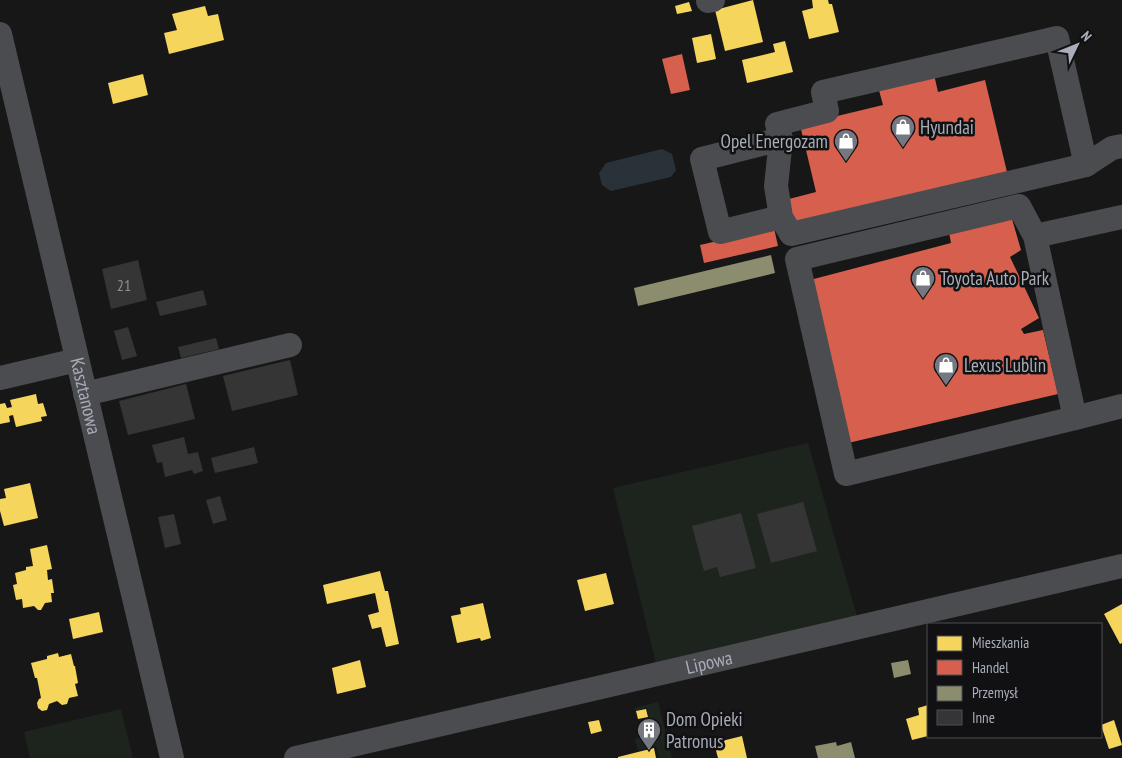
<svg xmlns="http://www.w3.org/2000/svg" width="1122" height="758" viewBox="0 0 1122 758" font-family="'PT Sans Narrow',sans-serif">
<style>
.green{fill:#1d241e}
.water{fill:#2a3239}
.homes{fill:#f6d55c}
.shops{fill:#d6604d}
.industry{fill:#8c8c6e}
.building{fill:#353536}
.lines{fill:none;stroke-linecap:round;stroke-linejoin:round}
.minor{stroke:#4b4c50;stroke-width:24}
.labels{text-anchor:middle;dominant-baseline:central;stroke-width:5;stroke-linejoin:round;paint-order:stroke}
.number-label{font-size:16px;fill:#8b8f98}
.poi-label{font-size:19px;fill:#a8adb8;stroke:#111113;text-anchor:start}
.street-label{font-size:19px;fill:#a8adb8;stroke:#111113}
</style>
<rect width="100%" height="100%" fill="#171717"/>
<path class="green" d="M808 443 858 620 657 668 613 488Z
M658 702 672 758H659L656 746 638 751 635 739 653 734 647 708 635 711 634 708Z
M121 709 133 758H30L24 732Z"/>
<path class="water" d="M662 149 672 154 676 170 671 177 611 191 602 185 599 173 606 163Z"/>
<path class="homes" d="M753 0 763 42 725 51 715 10Z
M812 0H828L829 4H832L839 32 809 39 802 11 813 8Z
M689 2 692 11 677 14 675 6Z
M205 6 208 16 218 14 224 40 169 54 164 33 177 30 172 14Z
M711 34 716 59 697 63 692 38Z
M785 41 793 72 747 83 742 60 775 52 773 44Z
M143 74 148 95 113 104 108 83Z
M36 394 38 404 43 403 47 416 41 417 42 421 16 427 13 415 9 416 10 422 0 424V404L5 403 7 408 12 407 10 400Z
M30 483 38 518 4 526 0 511V499L6 498 4 489Z
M47 545 52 569 47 570 48 580 52 579 54 593H51L52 602 45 603 41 610H38L34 606 23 608 22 599 16 600 13 585 17 584 15 573 26 570V567L33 566 30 549Z
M380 571 385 591H388L399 644 386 647 381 627 372 629 368 615 379 612 375 593 327 604 323 585Z
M606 573 614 604 585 611 577 580Z
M483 603 491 638 481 641 480 638 457 643 451 616 461 614 460 608Z
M1122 604V643L1120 644 1104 614Z
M99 612 103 632 73 639 69 619Z
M58 653 59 657 71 654 74 666H75L78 683 75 684 78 696 69 698 67 704 62 705 57 701 49 704 47 710 42 711 38 708 37 703 39 699 41 698 37 678H35L31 663 47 659V656Z
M360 660 366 687 337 694 332 668Z
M928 705V736L912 740 906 719 919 715 918 708Z
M646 709 648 717 638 719 636 711Z
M599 720 602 731 591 734 588 722Z
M1114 720 1122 745 1109 749 1101 725Z
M742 736 747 758H718L714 743Z
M654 748 656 758H618V757Z"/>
<path class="shops" d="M682 54 690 90 671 94 662 59Z
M933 70 938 92 985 80 1007 172 794 222 789 199 816 192 800 125 883 105 877 83Z
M1010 212 1021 250 1010 257 1039 318 1021 329 1024 334 1043 330 1058 394 848 443 810 280 951 243 948 227Z
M774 228 778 246 704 263 700 245Z"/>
<path class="industry" d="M771 255 775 273 638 306 634 288Z
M908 660 911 674 894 678 891 663Z
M836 742 837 746 851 742 855 758H818L815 746Z"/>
<path class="building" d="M138 260 147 300 111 309 102 269Z
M203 290 207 305 160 316 156 302Z
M128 327 137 356 122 360 114 331Z
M216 338 219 349 181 358 178 347Z
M290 360 298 395 232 411 223 376Z
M186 384 195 419 128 435 119 401Z
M184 437 188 454 198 452 203 471 194 474 192 470 165 477 162 462 157 463 152 445Z
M254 447 258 463 215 473 211 458Z
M220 496 227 520 213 524 206 500Z
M803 502 817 551 771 563 757 514Z
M741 513 756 568 720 577 717 567 704 571 692 526Z
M174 514 181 544 165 548 158 517Z"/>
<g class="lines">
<g class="minor">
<path d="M708 1 713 0"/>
<path id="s1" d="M0 34 172 758"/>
<path d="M781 139 776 186 781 217 791 234 1086 165 1057 38 823 92 827 111 777 124 781 139 702 159 720 232 781 217"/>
<path d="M1086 165 1112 148 1122 146"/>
<path d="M1019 206 1035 236 1075 418 846 474 797 259Z"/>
<path d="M1035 236 1122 217"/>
<path d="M0 378 77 360"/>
<path d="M85 394 290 345"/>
<path d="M1075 418 1122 406"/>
<path id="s2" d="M296 758 1122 566"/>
</g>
</g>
<defs>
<g id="shop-pin" transform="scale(1.25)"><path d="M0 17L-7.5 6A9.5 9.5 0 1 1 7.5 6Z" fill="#757880" stroke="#111113"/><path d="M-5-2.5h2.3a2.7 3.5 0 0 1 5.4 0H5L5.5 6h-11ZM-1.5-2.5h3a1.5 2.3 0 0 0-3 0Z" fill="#fff"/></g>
<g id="building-pin" transform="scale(1.25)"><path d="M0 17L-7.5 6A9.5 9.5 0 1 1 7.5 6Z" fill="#757880" stroke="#111113"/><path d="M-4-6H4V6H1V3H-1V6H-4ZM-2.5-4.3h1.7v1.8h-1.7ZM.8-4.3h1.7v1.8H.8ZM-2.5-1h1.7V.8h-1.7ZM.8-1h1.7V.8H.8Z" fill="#fff"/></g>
</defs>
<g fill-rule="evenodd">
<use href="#shop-pin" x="903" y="127"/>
<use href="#shop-pin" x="846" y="141"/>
<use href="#shop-pin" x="923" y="278"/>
<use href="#shop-pin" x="946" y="365"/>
<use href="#building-pin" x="649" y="730"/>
</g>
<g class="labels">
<g class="number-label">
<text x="124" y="285">21</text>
</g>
<g class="poi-label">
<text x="920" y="127">Hyundai</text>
<text x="828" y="141" text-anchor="end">Opel Energozam</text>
<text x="940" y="278">Toyota Auto Park</text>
<text x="964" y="365">Lexus Lublin</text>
<text x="666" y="719">Dom Opieki<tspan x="666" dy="22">Patronus</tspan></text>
</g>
<g class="street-label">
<text stroke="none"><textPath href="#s1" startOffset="372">Kasztanowa</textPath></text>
<text stroke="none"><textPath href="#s2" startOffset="424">Lipowa</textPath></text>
</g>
</g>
<rect x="927" y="623" width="175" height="115" fill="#111113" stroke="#4d4f55"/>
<rect x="937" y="636" width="25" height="15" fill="#f6d55c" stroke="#4d4f55"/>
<text x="972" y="648" font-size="15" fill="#a8adb8">Mieszkania</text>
<rect x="937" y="660" width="25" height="15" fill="#d6604d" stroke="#4d4f55"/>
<text x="972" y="673" font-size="15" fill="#a8adb8">Handel</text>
<rect x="937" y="686" width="25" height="15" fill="#8c8c6e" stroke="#4d4f55"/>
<text x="972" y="698" font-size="15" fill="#a8adb8">Przemysł</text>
<rect x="937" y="710" width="25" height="15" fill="#353536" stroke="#4d4f55"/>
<text x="972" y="723" font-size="15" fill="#a8adb8">Inne</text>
<g transform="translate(1077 45) rotate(47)" stroke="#111113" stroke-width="4" paint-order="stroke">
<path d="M0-4L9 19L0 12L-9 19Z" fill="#a8adb8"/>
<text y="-8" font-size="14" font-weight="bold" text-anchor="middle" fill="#a8adb8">N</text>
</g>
</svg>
